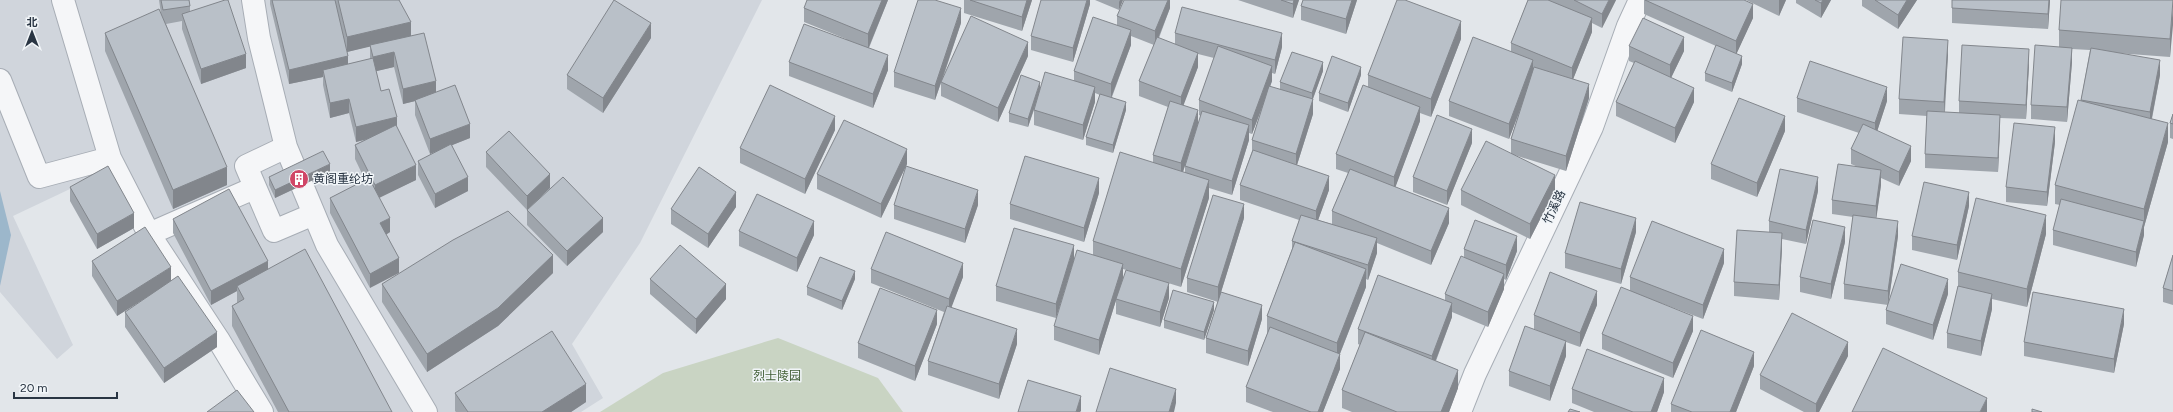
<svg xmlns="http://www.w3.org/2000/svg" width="2173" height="412" viewBox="0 0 2173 412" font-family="Figtree,'Noto Sans SC',sans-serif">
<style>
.built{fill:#d0d5dc}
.green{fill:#c9d4c3}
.water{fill:#9cb7cb}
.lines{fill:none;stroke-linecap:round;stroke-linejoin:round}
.pedestrian-casing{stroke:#a7adb5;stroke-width:24}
.minor-casing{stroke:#a7adb5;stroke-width:24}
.pedestrian{stroke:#f5f6f8;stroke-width:22}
.minor{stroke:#f5f6f8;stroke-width:22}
.wall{fill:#9fa5ac;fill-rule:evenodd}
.shaded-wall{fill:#82868c}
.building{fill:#b9c0c8;stroke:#82868c}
.labels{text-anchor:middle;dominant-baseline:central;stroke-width:3;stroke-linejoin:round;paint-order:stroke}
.poi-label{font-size:12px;fill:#293543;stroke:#f1f5f8;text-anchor:start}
.street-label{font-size:12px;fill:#293543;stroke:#f1f5f8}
.park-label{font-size:12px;fill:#425f36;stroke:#f1f5f8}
</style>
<rect width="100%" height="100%" fill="#e2e6ea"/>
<path class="built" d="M0 0H762L640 243 572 344 603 398 581 412H262L108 171 13 216 73 345 57 359 0 292Z"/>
<path class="green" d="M778 338 878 378 903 412H600L663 373Z"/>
<path class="water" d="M0 191 11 235 0 286Z"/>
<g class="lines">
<g class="pedestrian-casing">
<path id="pedestrian" d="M63 0 110 158 149 234 218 339 262 412
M253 0 259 38 286 147 327 245 426 412
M0 80 39 177 110 158
M286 147 246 166 274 231 314 214
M149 234 254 188"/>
</g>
<g class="minor-casing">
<path id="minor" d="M1460 412 1475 374 1592 127 1628 26 1640 0"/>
</g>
<use href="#pedestrian" class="pedestrian"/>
<use href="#minor" class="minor"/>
</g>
<path class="wall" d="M159 0H189L190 6V12L246 68 201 84 182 29V21L166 24 227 185 173 209 105 51V33L161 14Z
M270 0H399L411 36 436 92 470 138 452 145 468 191 435 208 418 175V161L440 150 430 154 415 115V101L403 104 394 67 376 71 381 91 397 127 416 180 379 197 390 232 386 235 370 288 330 213V198L365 180 355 159V145L366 139 356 142 349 113 330 118 323 85V77L289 84 270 4ZM370 46V59L348 64 347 52Z
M888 0 869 48 888 70 873 108 789 76V62L846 39 804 22V8Z
M964 0H1032L1022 31 964 13Z
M1090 0V4L1073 62 1031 50V36Z
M1095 0H1123L1119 10Z
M1170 0V8L1159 38 1175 44V33L1282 47 1275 74 1272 73V81L1270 87 1280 90V82L1323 71 1313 99V114L1297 165 1329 190 1318 220 1332 224V211L1348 173 1336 169V154L1368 87V75L1461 39 1431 117 1420 113V121L1395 187 1449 223 1431 265 1377 243V253L1368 280 1366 279V287L1340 354V369L1323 412H1273L1246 402V387L1267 334V316L1292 249V241L1299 220 1240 200V185L1252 151V140L1263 105 1252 134 1249 133V140L1232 195 1209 188V198L1181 287 1123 269V278L1169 298 1160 327 1116 314V300L1099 355 1054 340V326L1093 255V241L1153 163V155L1168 107 1139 96V81L1154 45 1131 36V45L1112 97 1126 110 1113 153 1086 145V137L1100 95 1095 93V102L1083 140 1034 125V110L1028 127 1009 122V113L1040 89 1074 81V71L1117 25V16ZM1198 54 1214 58 1199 100V115L1201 116 1185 166V173L1183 172 1198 124 1183 105 1198 67Z
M1238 0H1299L1293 18Z
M1303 0H1357L1346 34 1301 20V6Z
M1528 0H1616L1602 28 1592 23V32L1573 79 1589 98 1566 171 1511 154V139L1519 113 1509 139 1449 116V101L1511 52V43Z
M1644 0H1744L1753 18 1736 54 1742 64 1732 92 1705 81V73L1716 46 1644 14Z
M1746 0H1786L1779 16Z
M1796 0H1831L1821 18 1796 3Z
M1862 0H1917L1898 29 1862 6Z
M2050 0 2048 29 1952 23V8Z
M2173 0 2170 57 2116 53 2160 75 2152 119 2168 142 2144 227V235L2136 267 2053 245V230L2060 205 2055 204V185L2081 100 2090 50 2072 49V62L2067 122 2031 119V105L2059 47V30Z
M961 23 943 78 1028 56 998 122 941 96V83L935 100 894 87V72Z
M651 38 603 113 567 89V75Z
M1629 46 1684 51 1671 78 1694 102 1675 143 1616 116V102L1634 63 1629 61Z
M1948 54 1945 112 1959 113V101L2029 64 2026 119 2000 118 1998 172 1925 168V154L1927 116 1899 114V99Z
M1361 75 1348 112 1319 101V93Z
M1797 98 1887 101 1877 131 1911 161 1899 186 1881 178V185L1876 218 1898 236 1889 300 1948 294 1933 340 1886 324V310L1888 305 1844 299V284L1853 217 1832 214V200L1858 167 1851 164V149L1859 133 1797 112Z
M2173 114V139L2170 138V123Z
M835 130 805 194 740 163V148Z
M1785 131 1757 197 1711 179V164Z
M2055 142 2047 206 2006 202V187Z
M1472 143 1447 205 1413 192V177Z
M486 152 550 188 527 210 486 167Z
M907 164 881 218 817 189V174Z
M330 172 275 198 269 185V177Z
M70 187 134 228 97 249 70 201Z
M1461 190H1555L1530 239 1461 205Z
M1818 191 1806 244 1782 239V248L1779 300 1734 296V282L1769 232V221Z
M1099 193 1084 242 1010 219V204Z
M894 205H978L965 243 894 219Z
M1969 206 1957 260 1912 250V236Z
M736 207 708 248 671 224V209Z
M527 210 603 232 567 266 527 225Z
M1244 218 1221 292 1262 319 1248 366 1206 353V338L1218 302 1187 292V278Z
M173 219 268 269 392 412H278L232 326V306L237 303V291L211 305 173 233Z
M739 231 814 235 797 272 739 246Z
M1636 232 1621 284 1565 268V253Z
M2046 234 2027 307 1992 299V309L1981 356 1947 348V333L1958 288V272Z
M1845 242 1831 299 1800 292V277Z
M1464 249 1517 251 1506 280 1504 279V289L1488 327 1452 312V317L1436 361 1458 388 1449 412H1352L1342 408V390L1360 345 1358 344V329L1445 300V294L1464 257Z
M2173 255V305L2163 302V288Z
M1074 260 1056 318 996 301V286Z
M92 261 171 281 217 347 164 383 125 327V312L152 294 117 316 92 276Z
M1724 263 1703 319 1661 303 1693 331 1673 378 1602 349V334L1630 291V277Z
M871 269 963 277 951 307 1017 344 999 399 928 375V361L944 312 871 283Z
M553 273 498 326 427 372 382 302V284Z
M650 279 726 299 696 334 650 294Z
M855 279 842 310 807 295V287Z
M1597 305 1580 347 1566 342V356L1550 401 1509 386V371L1548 335 1534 329V315Z
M1214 310 1204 340 1164 328V320Z
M937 324 915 381 858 358V343Z
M2124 324 2114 373 2024 356V342Z
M1848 356 1819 412H1804L1760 389V375Z
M1754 366 1736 412H1671V404Z
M1572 389 1664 392 1657 412H1594L1572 403Z
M455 393 586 402 571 412H456L455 411Z"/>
<path class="shaded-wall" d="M882 0H888L868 49V34Z
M1027 0H1032L1022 31V17Z
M1087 0H1090V4L1073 62V48Z
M1120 0H1123L1119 10V2Z
M1168 0H1170V8L1155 46V31Z
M1294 0H1299L1293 18V4Z
M1352 0H1357L1346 34V19Z
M1609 0H1616L1602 28V14Z
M1779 0H1786L1779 16Z
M1823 0H1831L1821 18V3Z
M1907 0H1917L1898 29V15Z
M2049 0H2050L2048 29V14Z
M1753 4V18L1736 55V41Z
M2173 7V25L2170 57V39Z
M961 8V23L935 100V86Z
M1592 18V32L1572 82V68Z
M1461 21V39L1431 117V99Z
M411 22V37L347 52V37Z
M651 23V38L603 113V98Z
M1131 30V45L1111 98V84Z
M1282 33V47L1275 74V60Z
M1684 37V51L1670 80V65Z
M1948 40V54L1944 117V102Z
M1028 42V56L998 122V108Z
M2072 48V62L2067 122V107Z
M2029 49V64L2026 119V105Z
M394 52V67L373 72V57Z
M1198 53V67L1181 112V97Z
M246 54V68L201 84V69Z
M888 55V70L873 108V94Z
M348 56V71L323 70V77L289 84V70Z
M1742 56V64L1732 92V83Z
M1533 60V75L1509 139V124Z
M2160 60V75L2150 127V112Z
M1323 62V71L1312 101V93Z
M1272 66V81L1252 134V120Z
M1361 67V75L1348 112V103Z
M436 81V96L403 104V89Z
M1040 82V90L1028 127V119Z
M1589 84V98L1566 171V156Z
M1095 87V102L1083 140V125Z
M1887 87V101L1875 138V123Z
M1694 88V102L1675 143V128Z
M349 99V113L330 118V103Z
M1313 99V114L1296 168V154Z
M1126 102V110L1113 153V145Z
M1420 107V121L1394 191V177Z
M1198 110V124L1181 178V163Z
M2000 115V130L1998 172V158Z
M835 116V130L805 194V179Z
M1785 116V131L1757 197V183Z
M397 117V132L356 142V127Z
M2168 123V142L2144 227V235L2136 267V252L2144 221V209Z
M470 124V138L430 154V139Z
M1249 125V140L1232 195V181Z
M2055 127V142L2047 206V192Z
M1472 129V143L1447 205V191Z
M1911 146V161L1899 186V172Z
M907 149V164L881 218V204Z
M330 164V172L275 198V190Z
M416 165V180L375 200V185Z
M227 167V185L173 209V190Z
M1881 170V185L1876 221V206Z
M550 174V188L527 210V196Z
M1555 175V190L1530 239V224Z
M1329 176V190L1316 226V211Z
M468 177V191L435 208V194Z
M1818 177V191L1806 244V230Z
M1099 178V193L1084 242V228Z
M1209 180V198L1181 287V269Z
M978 190V205L965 243V229Z
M736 192V207L708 248V234Z
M1969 192V206L1957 260V245Z
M1244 204V218L1218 302V287Z
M1449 208V223L1431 265V251Z
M134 213V228L97 249V234Z
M2046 215V234L2027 307V289Z
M390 218V232L380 238V223Z
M603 218V232L567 266V251Z
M1636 218V232L1621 284V269Z
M814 221V235L797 272V258Z
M1898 221V236L1888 305V291Z
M1845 227V242L1831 299V284Z
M1782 233V248L1779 300V285Z
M1517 236V251L1506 280V265Z
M1377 238V253L1368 280V265Z
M1074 245V260L1056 318V304Z
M1724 249V263L1703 319V305Z
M553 255V273L498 326 427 372V354Z
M399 258V273L370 288V274Z
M268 261V276L237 286V291L211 305V291Z
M963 263V277L949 314V299Z
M1123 264V278L1099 355V340Z
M171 267V282L117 316V301Z
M1366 269V287L1337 361V343Z
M855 271V279L842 310V301Z
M1504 274V289L1488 327V312Z
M1948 279V294L1933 340V325Z
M1169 283V298L1160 327V312Z
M726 284V299L696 334V319Z
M1597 291V305L1580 347V333Z
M1992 294V309L1981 356V341Z
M1214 302V310L1204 340V332Z
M1452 303V317L1432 370V356Z
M1262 305V319L1248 366V351Z
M2124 309V324L2114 373V359Z
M937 310V324L915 381V366Z
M1693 316V331L1673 378V363Z
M1017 329V344L999 399V384Z
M217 332V347L164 383V368Z
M1566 341V356L1550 401V386Z
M1848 342V356L1819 412H1816V404Z
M1754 352V366L1736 412H1730Z
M1340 354V369L1323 412H1318Z
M1458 370V388L1449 412H1441Z
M1664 378V392L1657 412H1651Z
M586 384V402L571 412H542Z
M1176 389V403L1174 412H1169Z
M1081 396V411L1080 412H1076Z
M1987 398V412H1980Z"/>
<path class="building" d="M161 0H189L190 6 163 10Z
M225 0H228L246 54 201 69 182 14Z
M272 0H335L348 56 289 70Z
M338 0H399L411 22 347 37Z
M614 0 651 23 603 98 567 75Z
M807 0H882L868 34 804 8Z
M918 0H935L961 8 935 86 894 72Z
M970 0H1027L1022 17Z
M1041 0H1087L1073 48 1031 36Z
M1124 0H1168L1155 31 1117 16Z
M1281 0H1294L1293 4Z
M1303 0H1352L1346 19 1301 6Z
M1397 0H1405L1461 21 1431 99 1368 75Z
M1528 0H1548L1592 18 1572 68 1511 43Z
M1574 0H1609L1602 14Z
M1645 0H1744L1753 4 1736 41Z
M1815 0H1823L1821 3Z
M1875 0H1907L1898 15Z
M1952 0H2049L2048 14 1952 8Z
M2061 0H2173L2170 39 2059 30Z
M1182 7 1282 33 1275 60 1175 33Z
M159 9 227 167 173 190 105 33Z
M971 16 1028 42 998 108 941 82Z
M1093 17 1131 30 1111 84 1074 71Z
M1643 18 1684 37 1670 65 1629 46Z
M804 24 888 55 873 94 789 62Z
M424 33 436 81 403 89 394 52 373 57 370 45Z
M1157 37 1198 53 1181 97 1139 81Z
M1473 37 1533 60 1509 124 1449 101Z
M1903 37 1948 40 1944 102 1899 99Z
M1716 45 1742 56 1732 83 1705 73Z
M1962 45 2029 49 2026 105 1959 101Z
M2035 45 2072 48 2067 107 2031 105Z
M1218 46 1272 66 1252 120 1199 100Z
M2091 48 2160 60 2150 112 2081 100Z
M1292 52 1323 62 1312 93 1280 82Z
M1332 56 1361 67 1348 103 1319 93Z
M373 58 381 91 389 89 397 117 356 127 349 99 330 103 323 70Z
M1635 61 1694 88 1675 128 1616 102Z
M1810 61 1887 87 1875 123 1797 98Z
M1534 67 1589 84 1566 156 1511 139Z
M1045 72 1095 87 1083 125 1034 110Z
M1021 75 1040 82 1028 119 1009 113Z
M455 85 470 124 430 139 415 100Z
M770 85 835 116 805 179 740 148Z
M1363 85 1420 107 1394 177 1336 154Z
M1269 86 1313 99 1296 154 1252 140Z
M1100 94 1126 102 1113 145 1086 137Z
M1739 98 1785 116 1757 183 1711 164Z
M2078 100 2168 123 2144 209 2055 185Z
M1170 101 1198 110 1181 163 1153 155Z
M1202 111 1249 125 1232 181 1185 166Z
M1927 111 2000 115 1998 158 1925 154Z
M2173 114V124L2170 123Z
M1437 115 1472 129 1447 191 1413 177Z
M844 120 907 149 881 204 817 174Z
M2014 123 2055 127 2047 192 2006 187Z
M1863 124 1911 146 1899 172 1851 149Z
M396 125 416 165 375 185 355 145Z
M509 131 550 174 527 196 486 152Z
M1486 141 1555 175 1530 224 1461 190Z
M451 144 468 177 435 194 418 161Z
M1253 150 1329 176 1316 211 1240 185Z
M323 151 330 164 275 190 269 177Z
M1120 152 1209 180 1181 269 1093 241Z
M1025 156 1099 178 1084 228 1010 204Z
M1838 164 1881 170 1876 206 1832 200Z
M108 166 134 213 97 234 70 187Z
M906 166 978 190 965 229 894 205Z
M699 167 736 192 708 234 671 209Z
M1350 169 1449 208 1431 251 1332 211Z
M1780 169 1818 177 1806 230 1769 221Z
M563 177 603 218 567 251 527 210Z
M369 178 390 218 380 223 399 258 370 274 330 198Z
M1924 182 1969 192 1957 245 1912 236Z
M229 189 268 261 211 291 173 219Z
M757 194 814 221 797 258 739 231Z
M1213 195 1244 204 1218 287 1187 278Z
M1976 198 2046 215 2027 289 1958 272Z
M2061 199 2144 221 2136 252 2053 230Z
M1580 202 1636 218 1621 269 1565 253Z
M508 211 553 255 498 308 427 354 382 284 453 240Z
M1301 215 1377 238 1368 265 1292 241Z
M1853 215 1898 221 1888 291 1844 284Z
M1475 220 1517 236 1506 265 1464 249Z
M1813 220 1845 227 1831 284 1800 277Z
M1652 221 1724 249 1703 305 1630 277Z
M145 227 171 267 117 301 92 261Z
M1014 228 1074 245 1056 304 996 286Z
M1737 230 1782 233 1779 285 1734 282Z
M886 232 963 263 949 299 871 269Z
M1295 242 1366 269 1337 343 1267 316Z
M680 245 726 284 696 319 650 279Z
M305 249 392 412H289L232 306 244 299 237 286Z
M1077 250 1123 264 1099 340 1054 326Z
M2173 255V291L2163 288Z
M1461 256 1504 274 1488 312 1445 294Z
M820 257 855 271 842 301 807 287Z
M1901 264 1948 279 1933 325 1886 310Z
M1126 270 1169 283 1160 312 1116 299Z
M1550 272 1597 291 1580 333 1534 315Z
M1378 275 1452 303 1432 356 1358 329Z
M178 276 217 332 164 368 125 312Z
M1958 286 1992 294 1981 341 1947 333Z
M1621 287 1693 316 1673 363 1602 334Z
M880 288 937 310 915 366 858 343Z
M1173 290 1214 302 1204 332 1164 320Z
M1221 292 1262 305 1248 351 1206 338Z
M2033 292 2124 309 2114 359 2024 342Z
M947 306 1017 329 999 384 928 361Z
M1792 313 1848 342 1816 404 1760 375Z
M1525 326 1566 341 1550 386 1509 371Z
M1270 327 1340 354 1318 412H1311L1246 387Z
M1701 330 1754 352 1730 412H1692L1671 404Z
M552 331 586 384 542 412H468L455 393Z
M1365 332 1458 370 1441 412H1397L1342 390Z
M1883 348 1987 398 1980 412H1852Z
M1587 349 1664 378 1651 412H1633L1572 389Z
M1110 368 1176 389 1169 412H1096Z
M1028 380 1081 396 1076 412H1018Z
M237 390 254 412H207Z
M1570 409 1580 412H1568Z
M2032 409 2042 412H2032Z"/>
<defs>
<g id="building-disc" transform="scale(1)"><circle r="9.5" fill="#d04667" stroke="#f1f5f8"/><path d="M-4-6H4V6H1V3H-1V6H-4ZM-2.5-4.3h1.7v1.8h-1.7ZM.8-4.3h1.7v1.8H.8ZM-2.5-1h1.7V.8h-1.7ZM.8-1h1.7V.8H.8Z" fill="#fff"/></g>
</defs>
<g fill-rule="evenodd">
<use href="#building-disc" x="299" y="179"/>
</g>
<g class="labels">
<g class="poi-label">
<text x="313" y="179">黄阁重纶坊</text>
</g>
<g class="street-label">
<text transform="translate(1554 207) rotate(-65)">竹溪路</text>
</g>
<g class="park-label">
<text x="777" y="376">烈士陵园</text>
</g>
</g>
<g transform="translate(32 32)" stroke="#f1f5f8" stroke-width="3" paint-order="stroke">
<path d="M0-3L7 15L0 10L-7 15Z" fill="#293543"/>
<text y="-6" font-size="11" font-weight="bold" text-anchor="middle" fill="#293543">北</text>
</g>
<path d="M14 392v6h103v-6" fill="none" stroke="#293543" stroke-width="2"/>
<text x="20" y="392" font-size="12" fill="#293543" stroke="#f1f5f8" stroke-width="3" paint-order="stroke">20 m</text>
</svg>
